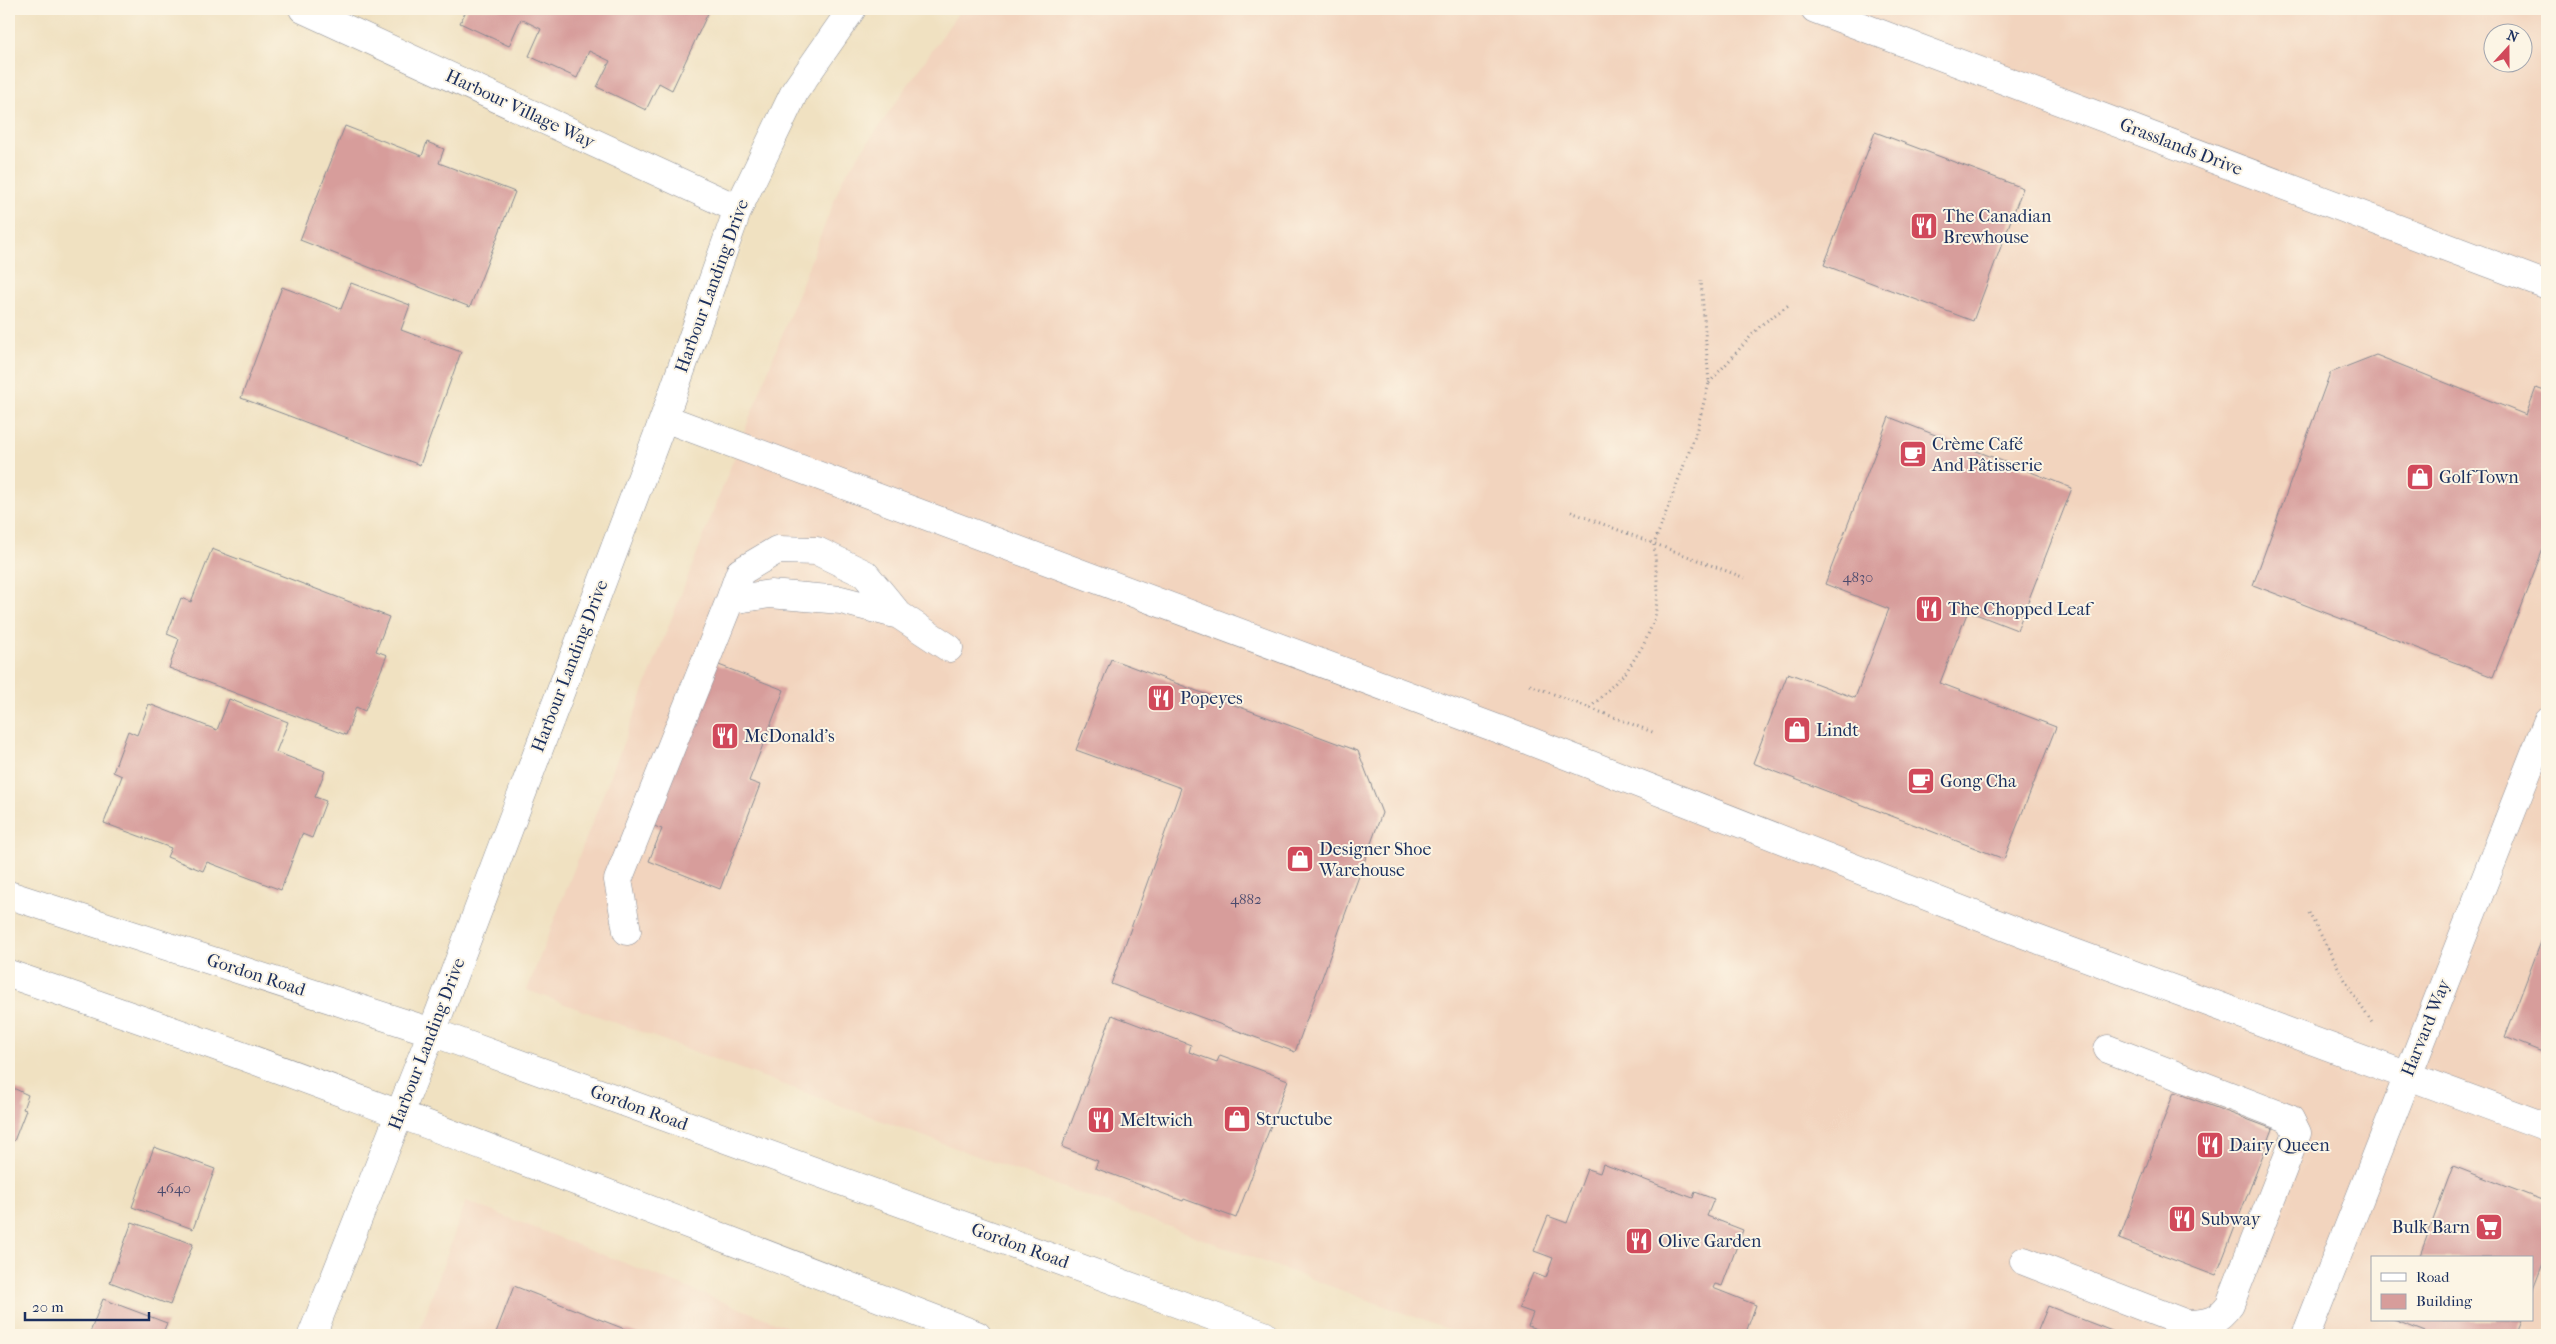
<svg xmlns="http://www.w3.org/2000/svg" width="2556" height="1344" viewBox="0 0 2556 1344" font-family="'IM FELL French Canon',serif">
<style>
.built{fill:#f2d4be;fill-rule:evenodd}
.building{fill:#d79d9b}
.lines{fill:none;stroke-linecap:round;stroke-linejoin:round}
.minor-casing{stroke:#868890;stroke-width:29}
.major-casing{stroke:#868890;stroke-width:29}
.path{stroke:#868890;stroke-width:3;stroke-dasharray:1 4;stroke-linecap:butt}
.minor{stroke:#fff;stroke-width:28}
.major{stroke:#fff;stroke-width:28}
.labels{text-anchor:middle;dominant-baseline:central;stroke-width:4;stroke-linejoin:round;paint-order:stroke}
.number-label{font-size:15px;fill:#4a4a6d}
.street-label{font-size:18px;fill:#1b2f5e;stroke:#fcf5e5}
.poi-label{font-size:18px;fill:#1b2f5e;stroke:#fcf5e5;text-anchor:start}
</style>
<rect width="100%" height="100%" fill="#fcf5e5"/>
<filter id="ink" filterUnits="userSpaceOnUse"><feTurbulence type="fractalNoise" baseFrequency=".02" numOctaves="2"/><feDisplacementMap in="SourceGraphic" scale="10" xChannelSelector="R" yChannelSelector="G"/><feConvolveMatrix kernelMatrix="1 2 1 2 8 2 1 2 1" color-interpolation-filters="sRGB"/></filter>
<filter id="wash" filterUnits="userSpaceOnUse"><feTurbulence type="fractalNoise" baseFrequency=".0096" numOctaves="4" result="noise"/><feDisplacementMap in="SourceGraphic" scale="20" xChannelSelector="R" yChannelSelector="G"/><feGaussianBlur stdDeviation="1.12" result="paint"/><feColorMatrix in="noise" values="0 0 0 0 0 0 0 0 0 0 0 0 0 0 0 0 0 1.4 0 .05"/><feComposite in="paint" operator="in"/></filter>
<g filter="url(#wash)">
<rect width="100%" height="100%" fill="#f0e1c1"/>
<path class="built" d="M961 9H2547V1335H1463L527 990 843 178ZM2494 32H2524V62H2494ZM2372 1258H2532V1320H2372Z
M466 1201 808 1335H418Z"/>
<g id="blocks">
<path class="building" d="M467 9H704L709 11 672 90 659 83 646 110 597 87 610 61 589 51 577 78 529 56 541 29 521 19 509 46 460 23Z
M345 126 422 156 427 142 444 149 439 163 515 192 470 307 300 240Z
M1875 132 2023 188 1973 321 1824 265Z
M351 283 410 305 401 330 461 352 420 465 241 398 282 287 341 309Z
M2376 355 2526 415 2536 388 2547 392V539L2493 677 2253 585 2330 373Z
M1889 417 2072 488 2017 630 1968 611 1940 683 2056 727 2004 859 1753 763 1788 673 1855 698 1889 609 1825 584Z
M212 549 389 617 376 651 387 655 365 711 356 707 346 735 169 668 179 639 167 634 181 598 191 602Z
M1111 659 1358 751 1382 813 1295 1052 1111 984 1181 788 1076 750Z
M711 662 784 690 749 781 760 785 720 889 649 861 662 829 649 824Z
M229 699 288 722 276 752 325 771 315 797 326 801 312 838 302 834 281 890 207 862 203 871 167 857 171 848 104 823 122 776 113 772 128 731 137 735 149 704 217 730Z
M2547 926V1054L2505 1037Z
M1112 1015 1191 1045 1189 1052 1217 1062 1220 1055 1288 1080 1236 1218 1184 1199 1183 1201 1095 1168 1098 1161 1062 1147Z
M9 1086 28 1095 23 1109 26 1110 14 1141 9 1139Z
M2174 1092 2273 1129 2216 1276 2119 1239Z
M154 1147 215 1169 193 1229 132 1207Z
M1603 1164 1693 1198 1695 1192 1714 1199 1707 1216 1743 1230 1722 1286 1715 1284 1713 1288 1756 1305 1745 1335H1554L1528 1326 1533 1313 1519 1308 1533 1273 1546 1278 1553 1258 1534 1251 1548 1216 1567 1223 1587 1169 1600 1173Z
M2453 1166 2547 1202V1253L2532 1292V1258H2419Z
M132 1222 193 1244 170 1305 110 1282Z
M514 1286 640 1335H495Z
M103 1299 167 1323 162 1335H89Z
M2048 1306 2122 1335H2036Z
M2394 1320H2522L2516 1335H2433Z"/>
</g>
</g>
<g filter="url(#ink)">
<use href="#blocks" fill-opacity="0" stroke="#868890" stroke-width="1"/>
<g class="lines">
<g class="minor-casing">
<path id="minor" d="M303 9 738 209
M1815 9 2547 285
M664 418 1517 736 2026 935 2547 1127
M730 600 740 572 777 550 817 551 865 574 899 615
M627 931 618 880 730 600 770 594 841 600 899 615 949 648
M2024 1261 2187 1324C2208 1324 2218 1321 2230 1304L2297 1133 2290 1119 2108 1049
M312 1335 432 1032 664 418 738 209 795 91 852 9
M2306 1335 2547 722"/>
</g>
<g class="major-casing">
<path id="major" d="M9 895 432 1032 1264 1335
M9 974C335 1084 655 1213 977 1335"/>
</g>
<path class="path" d="M1709 383 1761 325 1790 304
M1571 512 1745 578
M1530 685 1655 733
M1590 708 1626 672 1644 644 1655 618 1658 591 1654 544 1695 436 1709 383 1701 280
M2309 913 2352 993 2373 1024"/>
<use href="#minor" class="minor"/>
<use href="#major" class="major"/>
</g>
</g>
<defs>
<g id="restaurant-square" transform="scale(1.4375)"><rect x="-9" y="-9" width="18" height="18" rx="4" fill="#d1495b" stroke="#fcf5e5"/><path d="M-5-6h1v4h1v-4h1v4h1v-4h1v5L-1.5 .5V6h-2V.5L-5-1ZM5-6V6H3V1.5H1.5Q1.5-4 5-6Z" fill="#fff"/></g>
<g id="cafe-square" transform="scale(1.4375)"><rect x="-9" y="-9" width="18" height="18" rx="4" fill="#d1495b" stroke="#fcf5e5"/><path d="M-5.5-4.5H6V0H3Q3 3.5 0 3.5H-2.5Q-5.5 3.5-5.5 0ZM3-3.2v2h1.7v-2ZM-6 4.5H4V6H-6Z" fill="#fff"/></g>
<g id="shop-square" transform="scale(1.4375)"><rect x="-9" y="-9" width="18" height="18" rx="4" fill="#d1495b" stroke="#fcf5e5"/><path d="M-5-2.5h2.3a2.7 3.5 0 0 1 5.4 0H5L5.5 6h-11ZM-1.5-2.5h3a1.5 2.3 0 0 0-3 0Z" fill="#fff"/></g>
<g id="supermarket-square" transform="scale(1.4375)"><rect x="-9" y="-9" width="18" height="18" rx="4" fill="#d1495b" stroke="#fcf5e5"/><path d="M-6-5.5h2.5l.6 2H6L4.5 2H-2.5L-4.4-4H-6ZM-1.5 3.2a1.3 1.3 0 1 0 .1 0ZM3 3.2a1.3 1.3 0 1 0 .1 0Z" fill="#fff"/></g>
</defs>
<g fill-rule="evenodd">
<use href="#restaurant-square" x="1924" y="226"/>
<use href="#cafe-square" x="1913" y="454"/>
<use href="#shop-square" x="2420" y="477"/>
<use href="#restaurant-square" x="1929" y="609"/>
<use href="#restaurant-square" x="1161" y="698"/>
<use href="#shop-square" x="1797" y="730"/>
<use href="#restaurant-square" x="725" y="736"/>
<use href="#cafe-square" x="1921" y="781"/>
<use href="#shop-square" x="1300" y="859"/>
<use href="#shop-square" x="1237" y="1119"/>
<use href="#restaurant-square" x="1101" y="1120"/>
<use href="#restaurant-square" x="2210" y="1145"/>
<use href="#restaurant-square" x="2182" y="1219"/>
<use href="#supermarket-square" x="2489" y="1227"/>
<use href="#restaurant-square" x="1639" y="1241"/>
</g>
<g class="labels">
<g class="number-label">
<text x="1858" y="577">4830</text>
<text x="1246" y="899">4882</text>
<text x="174" y="1188">4640</text>
</g>
<g class="street-label">
<text transform="translate(520 109) rotate(25)">Harbour Village Way</text>
<text transform="translate(2181 147) rotate(21)">Grasslands Drive</text>
<text transform="translate(712 286) rotate(-70)">Harbour Landing Drive</text>
<text transform="translate(570 666) rotate(-69)">Harbour Landing Drive</text>
<text transform="translate(256 975) rotate(18)">Gordon Road</text>
<text transform="translate(2426 1028) rotate(-68)">Harvard Way</text>
<text transform="translate(427 1044) rotate(-69)">Harbour Landing Drive</text>
<text transform="translate(639 1108) rotate(20)">Gordon Road</text>
<text transform="translate(1020 1246) rotate(20)">Gordon Road</text>
</g>
<g class="poi-label">
<text x="1943" y="216">The Canadian<tspan x="1943" dy="21">Brewhouse</tspan></text>
<text x="1932" y="444">Crème Café<tspan x="1932" dy="21">And Pâtisserie</tspan></text>
<text x="2439" y="477">Golf Town</text>
<text x="1948" y="609">The Chopped Leaf</text>
<text x="1180" y="698">Popeyes</text>
<text x="1816" y="730">Lindt</text>
<text x="744" y="736">McDonald's</text>
<text x="1940" y="781">Gong Cha</text>
<text x="1319" y="849">Designer Shoe<tspan x="1319" dy="21">Warehouse</tspan></text>
<text x="1256" y="1119">Structube</text>
<text x="1120" y="1120">Meltwich</text>
<text x="2229" y="1145">Dairy Queen</text>
<text x="2201" y="1219">Subway</text>
<text x="2470" y="1227" text-anchor="end">Bulk Barn</text>
<text x="1658" y="1241">Olive Garden</text>
</g>
</g>
<rect width="2556" height="1344" fill="none" stroke="#fcf5e5" stroke-width="30"/>
<rect x="2371" y="1256" width="162" height="65" fill="#fcf5e5" stroke="#a2a6af"/>
<rect x="2381" y="1273" width="25" height="8" fill="#ffffff" stroke="#a2a6af"/>
<text x="2416" y="1282" font-size="15" fill="#1b2f5e">Road</text>
<rect x="2381" y="1294" width="25" height="15" fill="#d79d9b" stroke="#a2a6af"/>
<text x="2416" y="1306" font-size="15" fill="#1b2f5e">Building</text>
<g transform="translate(2508 48) rotate(21)"><circle r="24" fill="#fcf5e5" stroke="#a2a6af"/>
<path d="M0-4L9 19L0 12L-9 19Z" fill="#d1495b"/>
<text y="-8" font-size="14" font-weight="bold" text-anchor="middle" fill="#1b2f5e">N</text>
</g>
<path d="M25 1312v8h124v-8" fill="none" stroke="#1b2f5e" stroke-width="2.5"/>
<text x="32" y="1312" font-size="15" fill="#1b2f5e" stroke="#fcf5e5" stroke-width="4" paint-order="stroke">20 m</text>
</svg>
